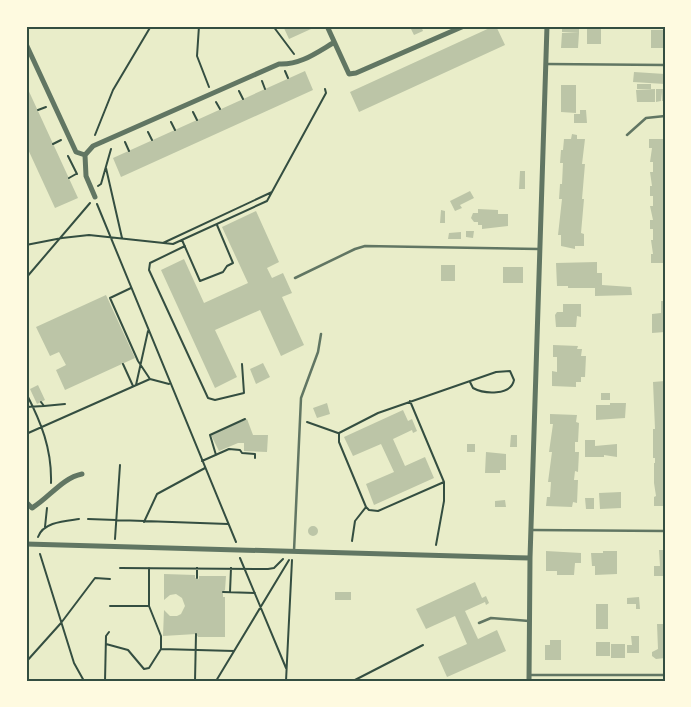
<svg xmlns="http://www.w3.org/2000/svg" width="691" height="707" viewBox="0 0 691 707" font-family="'Titillium Web',sans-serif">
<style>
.building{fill:#bcc5a7}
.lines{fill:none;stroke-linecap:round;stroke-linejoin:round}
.path{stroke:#344e41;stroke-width:2}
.service{stroke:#617663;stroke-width:2.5}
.minor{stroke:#617663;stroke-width:5}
.neatline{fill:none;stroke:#344e41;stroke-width:2}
</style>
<rect width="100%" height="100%" fill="#e9edc9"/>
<path class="building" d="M283 26H310L311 29 289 39Z
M417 26H421L423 31 414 35 411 29Z
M494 26H496L505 45 359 112 350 92Z
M562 26H579V33L562 32Z
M587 26H601V44H587Z
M647 26H658V29H647Z
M651 30H665V48H651Z
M562 33H579L578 48H561Z
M305 71 313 90 121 177 113 158Z
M634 72 665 74V84L633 82Z
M637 84H651V89H637Z
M26 85 78 198 55 208 26 145Z
M561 85H576V113L561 112Z
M655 89V102H637L636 90Z
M656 89H665V101H662L661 92V101L656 102Z
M580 110H586L587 123H574V114H580Z
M572 134 577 135V139H585L582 164H585L582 199H584L581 233 584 234V246H575V249L561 246V235H558L562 199H559L560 184H562L563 163H560L561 150H563L564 139H571Z
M649 139H665V263H651V254H653L651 240H653V229H650V220H653L650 206H653V196H650V186H652L650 172H653V162H650L652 148H649Z
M520 171H525V189H519Z
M470 191 474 198 460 205 462 208 455 211 450 201Z
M478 209 498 210V214H508V226L482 229V225H478V222H474L471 218 473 213H478Z
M441 210 445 211V223H440Z
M256 211 279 262 267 268 272 278 283 273 292 293 282 297 304 345 281 356 260 310 215 330 237 377 215 388 161 270 184 259 204 303 248 283 222 227Z
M466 231H474L473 238 466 237Z
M461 232V239H448L449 233Z
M597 262V273H602V285L631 287 632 295 595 296V288H568V286H557L556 263Z
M441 265H455V281H441Z
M503 267H523V283H503Z
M106 295 135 358 65 390 56 370 66 365 59 352 50 356 36 327Z
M661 301H665V332L652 333V314L661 313Z
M563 304H581V317L577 316 576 327H556L555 315 557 312H563Z
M553 345 578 346 577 349H582L581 356H586L585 377H581V382H576V387L552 386V371L557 372V357H553Z
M263 363 270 377 256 384 250 369Z
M665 381V506H654V497L656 496 654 483V463H655V458H653V429H655L653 382Z
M38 385 45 400 37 404 30 389Z
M601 393H610V400H601Z
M327 403 330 414 317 418 313 408Z
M610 403H626L625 418 596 420V405H610Z
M403 410 408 421 412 419 417 431 413 433 412 430 393 439 405 466 425 457 434 478 374 505 366 484 394 472 381 444 353 456 344 437Z
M550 414 577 415 576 422 579 423 578 442H575V452H579L578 472 575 471 574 480H578L577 503 573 502 572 507 546 506 547 497H550L551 482H548L552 452H549L553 424H550Z
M247 419 253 435H268L267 452 244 451V443H238L219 451 211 435Z
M511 435H517V447H510Z
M585 440H595V446L617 444V457L604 455V457H585Z
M467 444H475V452H467Z
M486 452 506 454V470H500V473H485Z
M621 492V508L600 509 599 493Z
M585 498H594V509H586Z
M505 500 506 507H495V501Z
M308 531a5 5 0 1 1 10 0a5 5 0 1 1-10 0Z
M659 550H665V576H654V566H660Z
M546 551 581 553V563H575L574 575H557V571H546Z
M603 551H617V574L595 575V566H592L591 553H603Z
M164 574 195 575V578L199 579V576H226L225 590 223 592V597H225V637H198L196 634 163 636 164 610 170 616H177L181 614 185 606 182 598 176 594 170 595 164 600Z
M475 582 482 598 486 596 489 603 486 605 485 602 465 611 478 639 497 630 506 651 447 677 438 657 467 644 455 616 426 629 416 609Z
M335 592H351V600H335Z
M639 597 640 609H636V604H627V598Z
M596 604H608V629H596Z
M657 624H665V658L656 659 652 656V652L658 649Z
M631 636H639V653H627V645H632Z
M550 640H561V660H545V645H550Z
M596 642H610V656H596Z
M611 644H625V658H611Z"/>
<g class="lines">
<path class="path" d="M199 26 197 56 209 87
M273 26 294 54
M285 71 288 78
M262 81 265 89
M239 91 243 99
M216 102 220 109
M38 110 46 107
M193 112 197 120
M171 122 175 130
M148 132 152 140
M95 135 113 90 151 26
M125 142 129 151
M53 144 61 140
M68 156 77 174
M106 168 122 238
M69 178 76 174
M98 186 101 184 111 149
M97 204 236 542
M182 240 200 281 223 272 227 266 233 263 217 225
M163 243 272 192
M26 245 62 238 89 235 173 244 267 201 326 93 325 89
M185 246 150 263 149 270 208 398 215 400 244 393 242 364
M26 278 90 203
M131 288 110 298 138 361 150 379
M123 364 133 386
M136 385 148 331
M26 393C41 422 52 449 51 483
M410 401 444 482V501L436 545
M41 402 44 406 65 404
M26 407 44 406
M307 422 338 433
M26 434 150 379 169 384
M216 455 210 435 245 419
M202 461 229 449 240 450 242 453 255 454V458
M366 507 369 510 378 511 444 482
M88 519 228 524
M144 522 157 494 205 468
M45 527 47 508
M38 537C43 522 65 521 79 519
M115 539 120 465
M352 541 355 521 366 507 339 442V433L378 413 496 372 510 371 514 380C511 396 484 394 473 388L470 382
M40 554 74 663 84 681
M240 558 286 668
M120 568 268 569 274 568 283 559
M149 568V606L161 636V649L234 651
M197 568V578
M223 592 255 593
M230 592 231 568
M110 606H149
M106 644 128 650 144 669 149 668 161 649
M26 662 61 623 95 578 110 579
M105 681 106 636 109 632
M195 681 196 634
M216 681 289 560
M286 681 292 560
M353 681 423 645"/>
<path class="service" d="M546 64 665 65
M627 135 646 118 665 116
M295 278 355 249 365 246 539 249
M532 530 665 531
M294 551 301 398 318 352 321 334
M479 623 491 618 529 621
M531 675H665"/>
<path class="minor" d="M327 26 349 74 356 73 464 26
M26 44 76 152 85 155 93 146 279 64C300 65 316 53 333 43
M85 155 86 176 95 197
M26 502 32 508C49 498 62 478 82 474
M26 544 530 558
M529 681 530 558 547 26"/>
</g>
<rect width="691" height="707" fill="none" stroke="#fefae0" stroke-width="55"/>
<rect x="28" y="28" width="636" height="652" class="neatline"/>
</svg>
